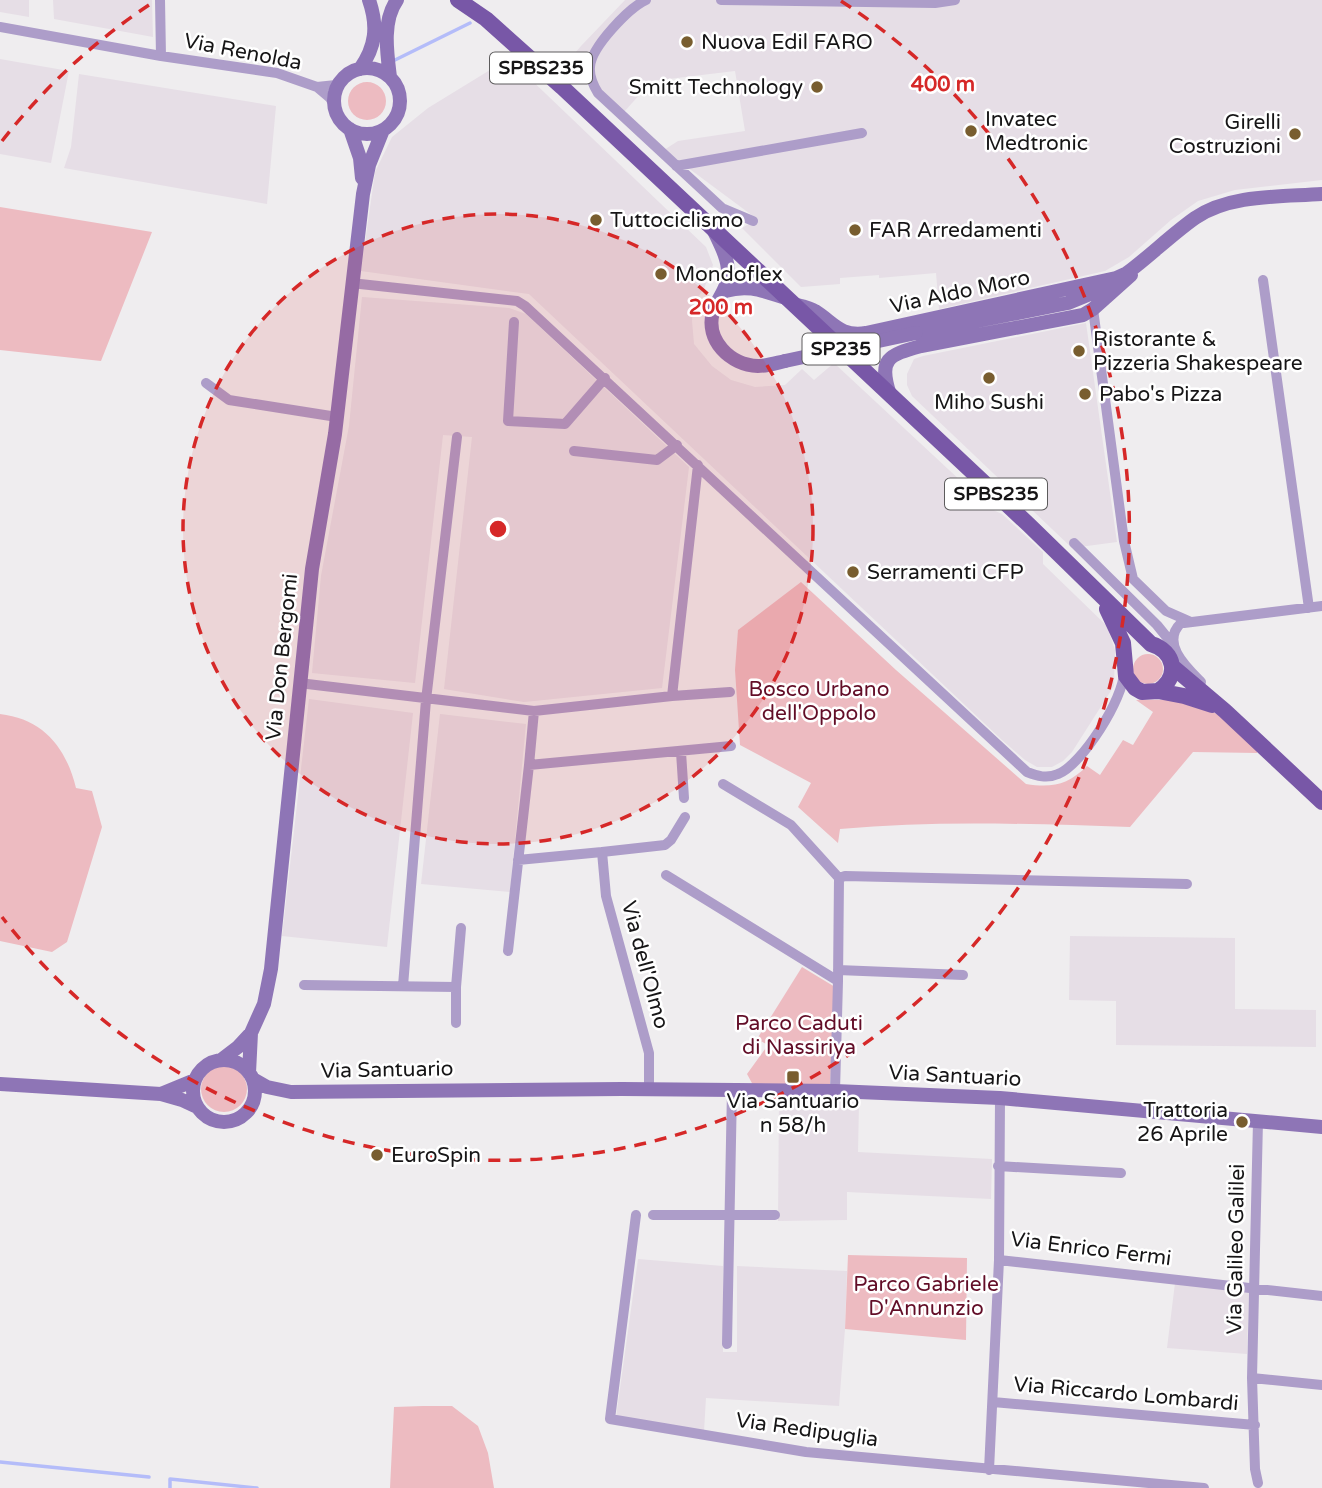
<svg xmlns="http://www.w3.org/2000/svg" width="1322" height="1488" viewBox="0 0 1322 1488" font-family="'Varela Round',sans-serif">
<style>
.built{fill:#e6dee6}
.green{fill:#edbbc1}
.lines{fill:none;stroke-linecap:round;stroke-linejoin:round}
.stream{stroke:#b4bcf9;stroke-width:3.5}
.street{stroke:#ad9dc9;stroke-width:10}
.secondary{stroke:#8e75b6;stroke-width:14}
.primary{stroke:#7857a7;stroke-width:16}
.secondary-bridge{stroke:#8e75b6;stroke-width:14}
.ring{fill:none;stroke:#d62828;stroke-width:3.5;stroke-dasharray:12 9}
.poi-dot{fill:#785d2f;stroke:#fff;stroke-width:2.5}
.labels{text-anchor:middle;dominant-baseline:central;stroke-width:5;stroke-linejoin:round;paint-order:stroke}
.shield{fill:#fff;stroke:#5c5b5c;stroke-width:2}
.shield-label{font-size:19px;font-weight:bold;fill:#161516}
.poi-label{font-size:21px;fill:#161516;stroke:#fff;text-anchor:start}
.street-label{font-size:21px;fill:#161516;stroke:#fff}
.park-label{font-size:21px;fill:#620d27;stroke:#fff}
.centre{fill:#d62828;stroke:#fff;stroke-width:3.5}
.ring-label{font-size:21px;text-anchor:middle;font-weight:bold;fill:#d62828;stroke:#fff;stroke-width:5;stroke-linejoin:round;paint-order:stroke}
</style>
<rect width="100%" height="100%" fill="#efedef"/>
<path class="built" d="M0 0H29V17L0 12Z
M53 0H152L153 37 54 19Z
M625 0H1322V180L1235 190 1198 201 1171 220 1129 257 1105 271 939 309 936 273 879 278V275L840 278V284L801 287 742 228 757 219 664 150 678 141 745 131 735 71 652 81 623 113 575 62V53L581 46Z
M0 59 69 71 51 163 0 154Z
M507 66 523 72 706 247 713 265 704 289 693 303 692 321 694 344 712 366 731 380 755 387 785 385 802 369 814 380 834 363 991 509 1002 514 1043 552V564L1107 626 1115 650 1114 686 1072 752 1063 761 1052 767H1037L1025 760 1002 740 529 294 361 271 375 172 392 137 428 108 490 70Z
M79 74 276 106 267 204 64 168 71 147Z
M362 297 509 308 526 314 689 467 662 688 524 702 444 689 472 437 443 435 415 683 312 673 321 576 349 426Z
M1086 323 1117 542 1072 548 912 396 907 385V374L914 359 923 356Z
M309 699 413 713 387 947 282 936Z
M440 714 526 724 510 892 421 884Z
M1070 936 1235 938V1009L1316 1010V1047L1116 1045V1001L1069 1000Z
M779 1098 859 1103 858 1152 992 1159 991 1199 847 1192V1220L778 1221Z
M638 1259 723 1266V1352H737V1266L847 1271 845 1329 839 1406 706 1398 704 1431 616 1417Z
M1175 1283 1249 1290 1247 1354 1167 1348Z"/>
<path class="green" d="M348 101a19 19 0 1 1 38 0a19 19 0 1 1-38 0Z
M0 207 152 232 101 361 0 350Z
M801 582 896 670 1026 784C1052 788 1068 785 1087 766L1100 775 1123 740 1133 745 1153 712 1136 700C1158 700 1186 698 1206 708 1226 717 1241 736 1257 750V753L1193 752 1130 827C1032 824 937 820 840 829L838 843 798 807 811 783 740 745 735 670 738 630Z
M1133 669a15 15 0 1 1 30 0a15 15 0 1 1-30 0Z
M0 714C43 719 66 747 76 788L92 791 102 827 67 942 52 952 0 941Z
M802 967 835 987 830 1086 753 1085 747 1074 768 1045 757 1039Z
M201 1089a23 23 0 1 1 46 0a23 23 0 1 1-46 0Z
M848 1255 967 1258 966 1340 845 1329Z
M423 1406H452L478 1426 488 1453 494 1488H390L394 1407Z"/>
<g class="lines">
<path class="stream" d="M395 60 470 23
M0 1462 149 1477
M170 1488V1479L257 1488"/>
<path class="street" d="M160 0 161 56
M646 0C629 8 591 47 590 67 589 77 593 85 598 93L722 208 753 221
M721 0 935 3 955 0
M0 27 161 56 277 73 317 87 330 98 335 106
M317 87 336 85 341 81
M676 166 862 133
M1263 280 1309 608
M351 283 517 301 525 306 1027 772C1037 776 1047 779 1058 774 1082 765 1124 698 1124 672
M1093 309 1124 541 1133 579 1166 611 1191 622
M514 322 508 421 565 424 605 378
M206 383 229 400 337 417
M574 451 657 460 677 445
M1074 543 1157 625 1174 646
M1181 623C1160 643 1187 668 1201 682
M1184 623 1322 606
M299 683 534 711 672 696 730 692
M672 696 698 465
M534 711 529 765 731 746
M681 752 684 798
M723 784 791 825 839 878
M518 860 602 852
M666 875 838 981 839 878 845 876 1187 884
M508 951 529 765
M838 970 963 975
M304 985 456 987 461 928
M403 986 426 700 457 437
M456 987V1023
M649 1089V1053L606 896 602 852 665 845 671 840 685 817
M835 1091 838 981
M1000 1098 999 1260 1322 1296
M1258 1121 1252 1378 1255 1469 1258 1483
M998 1166 1121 1173
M636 1215 610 1419 806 1452 1204 1488
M653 1215H775
M727 1344 732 1090
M1252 1378 1322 1385
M993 1402 1255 1425
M989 1470 999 1260"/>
<path class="secondary" d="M334 101a33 33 0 1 1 66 0a33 33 0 1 1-66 0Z
M360 69C376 46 378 26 369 0
M390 77C387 53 382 21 397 0
M350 129 360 158 362 178
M714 231C720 244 728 258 728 272 728 289 718 297 713 312 705 340 730 365 758 366 767 366 776 363 785 361
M725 291C749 284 763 291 786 298
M793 304C801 306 809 307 815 311 834 323 840 337 866 333L1116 278 1127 273C1150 256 1171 235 1195 218 1230 194 1281 197 1322 194
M916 333 1068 303 1107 287
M890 395C878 359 888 355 921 346L1083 315 1093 309 1131 275
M193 1091a31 31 0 1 1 62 0a31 31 0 1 1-62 0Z
M221 1060 238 1047 251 1033
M249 1073 251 1033 264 1004 271 969 312 569 335 434 363 194 369 165 383 130
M253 1079 267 1087 291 1092 622 1089 835 1091 1000 1098 1322 1127
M0 1084 161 1094 182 1100 197 1107
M161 1094 195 1080"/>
<path class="primary" d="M458 0 486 19 562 87 1029 525 1151 644C1175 651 1180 677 1158 691
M1107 609 1123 643 1126 676 1135 688 1142 692 1158 691 1184 696 1212 705
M1173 667 1225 711 1322 802"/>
<path class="secondary-bridge" d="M785 361 916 333"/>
</g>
<circle cx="498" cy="529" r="315" fill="#d62828" fill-opacity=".12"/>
<g class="ring">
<circle cx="498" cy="529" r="315"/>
<path d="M2 141A630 630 0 0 1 155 1M841 1A630 630 0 1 1 2 917"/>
</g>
<g class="poi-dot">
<circle cx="687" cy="42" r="7"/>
<circle cx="817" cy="87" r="7"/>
<circle cx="971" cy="131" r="7"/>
<circle cx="1295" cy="134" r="7"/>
<circle cx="596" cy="220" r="7"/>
<circle cx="855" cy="230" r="7"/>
<circle cx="661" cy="274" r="7"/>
<circle cx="1079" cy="351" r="7"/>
<circle cx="989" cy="378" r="7"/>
<circle cx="1085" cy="394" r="7"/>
<circle cx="853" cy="572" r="7"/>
<rect x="786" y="1070" width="14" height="14" rx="3.5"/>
<circle cx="1242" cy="1122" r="7"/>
<circle cx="377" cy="1155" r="7"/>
</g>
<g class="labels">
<g class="shield">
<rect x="490" y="52.5" width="102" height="31" rx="5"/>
<rect x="802.5" y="333.5" width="77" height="31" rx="5"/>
<rect x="945" y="478.5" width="102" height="31" rx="5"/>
</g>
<g class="shield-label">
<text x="541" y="68">SPBS235</text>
<text x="841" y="349">SP235</text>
<text x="996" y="494">SPBS235</text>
</g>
<g class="poi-label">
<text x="701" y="42">Nuova Edil FARO</text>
<text x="803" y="87" text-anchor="end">Smitt Technology</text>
<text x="985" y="119">Invatec<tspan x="985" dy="24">Medtronic</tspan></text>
<text x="1281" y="122" text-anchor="end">Girelli<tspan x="1281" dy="24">Costruzioni</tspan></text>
<text x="610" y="220">Tuttociclismo</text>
<text x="869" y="230">FAR Arredamenti</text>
<text x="675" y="274">Mondoflex</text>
<text x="1093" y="339">Ristorante &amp;<tspan x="1093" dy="24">Pizzeria Shakespeare</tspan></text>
<text x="1099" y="394">Pabo's Pizza</text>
<text x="989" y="402" text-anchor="middle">Miho Sushi</text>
<text x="867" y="572">Serramenti CFP</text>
<text x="793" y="1101" text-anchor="middle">Via Santuario<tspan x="793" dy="24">n 58/h</tspan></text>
<text x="1228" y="1110" text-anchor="end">Trattoria<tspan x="1228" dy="24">26 Aprile</tspan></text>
<text x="391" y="1155">EuroSpin</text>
</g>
<g class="street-label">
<text transform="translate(243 52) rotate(11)">Via Renolda</text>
<text transform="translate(960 292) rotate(-12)">Via Aldo Moro</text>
<text transform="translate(282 657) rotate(-84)">Via Don Bergomi</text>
<text transform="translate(645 965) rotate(75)">Via dell'Olmo</text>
<text transform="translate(387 1070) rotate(-1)">Via Santuario</text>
<text transform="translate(955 1076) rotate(3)">Via Santuario</text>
<text transform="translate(1091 1249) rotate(7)">Via Enrico Fermi</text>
<text transform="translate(1236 1249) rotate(-89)">Via Galileo Galilei</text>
<text transform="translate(1126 1394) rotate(5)">Via Riccardo Lombardi</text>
<text transform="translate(807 1430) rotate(8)">Via Redipuglia</text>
</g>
<g class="park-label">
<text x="819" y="689">Bosco Urbano<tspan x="819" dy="24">dell'Oppolo</tspan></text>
<text x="799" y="1023">Parco Caduti<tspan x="799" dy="24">di Nassiriya</tspan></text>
<text x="926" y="1284">Parco Gabriele<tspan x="926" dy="24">D'Annunzio</tspan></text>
</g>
</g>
<circle cx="498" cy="529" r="10" class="centre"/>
<g class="ring-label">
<text x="943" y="91">400 m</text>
<text x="721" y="314">200 m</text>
</g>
</svg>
